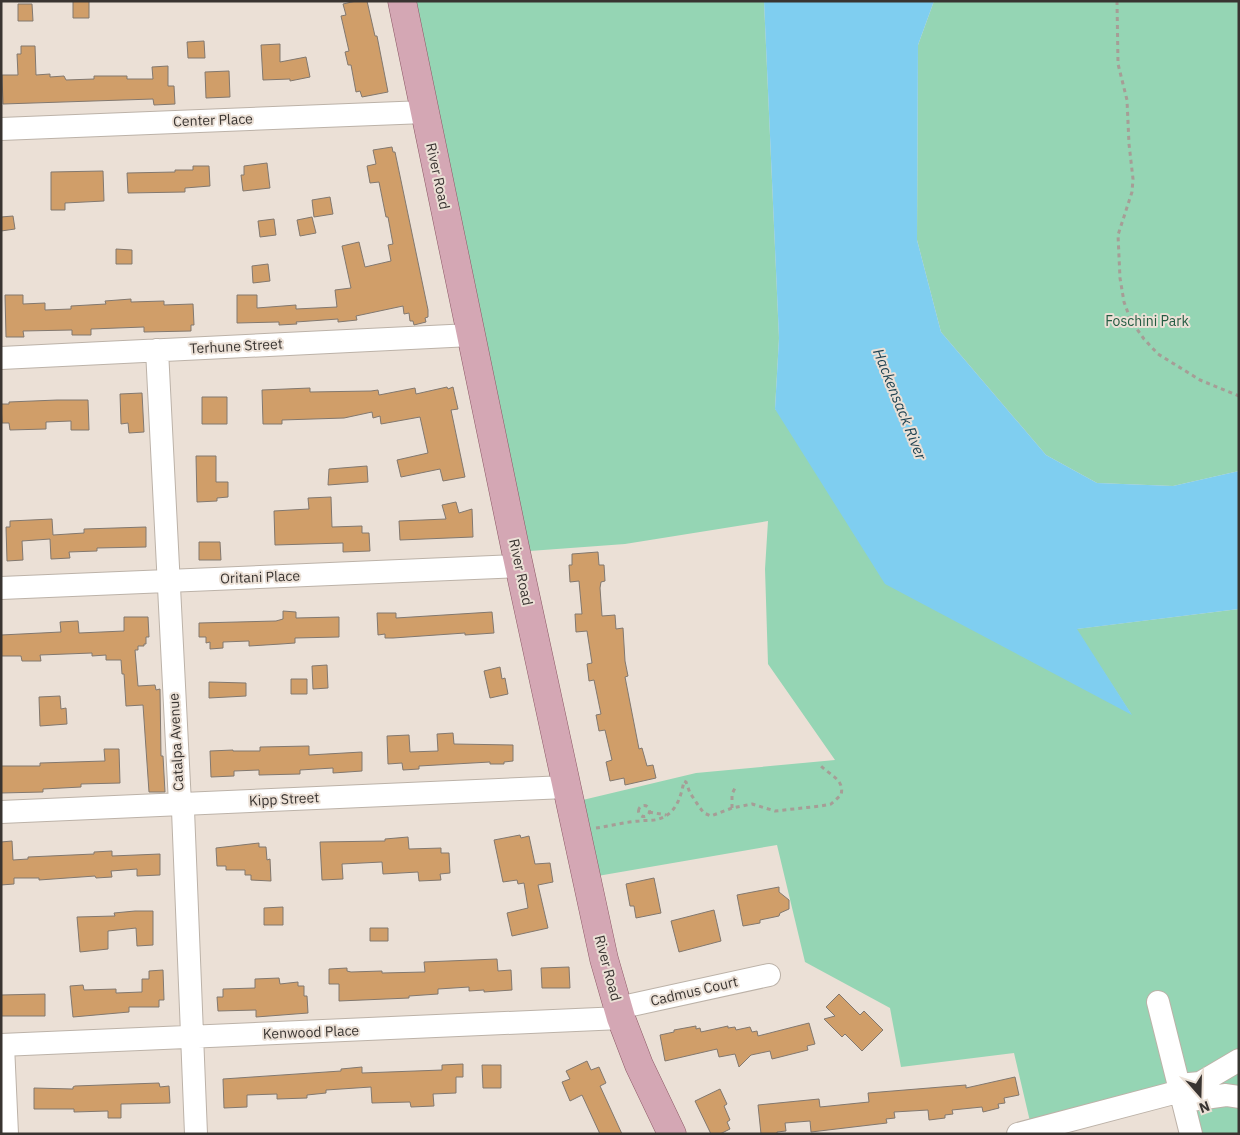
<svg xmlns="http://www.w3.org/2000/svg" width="1240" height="1135" viewBox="0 0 1240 1135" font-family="'IBM Plex Sans',sans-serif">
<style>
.green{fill:#95d5b4}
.water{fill:#7fcef0}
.building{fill:#d09e69;stroke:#82786f}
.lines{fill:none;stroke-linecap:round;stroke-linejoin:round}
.minor-casing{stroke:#bcb2a8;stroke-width:24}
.major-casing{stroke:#8c5966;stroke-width:29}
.path{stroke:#a69d96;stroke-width:3;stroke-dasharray:4 4;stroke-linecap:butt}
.minor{stroke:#fff;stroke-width:22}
.major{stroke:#d4a7b4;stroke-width:28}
.labels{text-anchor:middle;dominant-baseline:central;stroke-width:4;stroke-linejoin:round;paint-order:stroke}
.street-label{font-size:14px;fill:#393431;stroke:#ebe0d6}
.park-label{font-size:14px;fill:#255c43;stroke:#ebe0d6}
.water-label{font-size:15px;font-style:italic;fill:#1f4352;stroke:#ebe0d6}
</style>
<rect width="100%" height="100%" fill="#ebe0d6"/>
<path class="green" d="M402 1H764L779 338 775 409 1131 714 1076 629 1239 609V1134H1191L1181 1091 1032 1130 1014 1053 901 1067 890 1008 805 962 777 845 586 878 570 803 696 773 835 760 768 664 765 569 768 521 625 544 516 552Z
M934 1H1239V471L1173 486 1097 483 1046 455 941 332 917 240 918 45Z"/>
<path class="water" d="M764 1H934L918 45 917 240 941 332 1046 455 1097 483 1173 486 1239 471V609L1077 629 1132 715 885 584 775 409 779 338Z"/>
<path class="building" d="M73 1H89V18H73Z
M356 1H367L375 36H377L388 92 362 97 360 91 356 92 351 65H348L345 52 349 51 341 16 346 15 343 4Z
M18 4H32L33 21H18Z
M204 41 205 58H188L187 42Z
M280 44V62L306 57 310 77 290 81V79L263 80 261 45Z
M21 46H35L36 75 50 74V77L64 76 66 80 94 79V76H127V79H153L152 67 168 66V86H174L175 104 154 105 153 99 3 104 2 75H18L17 54H21Z
M229 71 230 97 206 98 205 72Z
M392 147 393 152H395L428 310V317L425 318 426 322 414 325 413 321H410L409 313 404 314 403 306 356 316 357 320 338 322V319L296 322 297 324 279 325V322L237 323V295H257V308L296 305V309L337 307 335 290 351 288 342 246 359 242 365 267 391 261 388 245 393 244 388 217H386L379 182 370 183 367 166 376 164 373 150Z
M267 163 270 188 243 191 241 175H244V166Z
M193 166H209L210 186 185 188V192L128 193 127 173 175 172V170H193Z
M103 171 104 201 65 203V210H51V172Z
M330 197 333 214 314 217 312 200Z
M13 216 15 229 1 231V217Z
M312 217 316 233 300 236 297 220Z
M274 219 276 235 260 237 258 221Z
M116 249 132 250V264H116Z
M268 264 270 281 253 283 252 266Z
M5 295H23V304L45 303V310L71 309V306L106 304 105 301 131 299V302L164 301V305L193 304 194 325H191V331L144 332V327L91 329V335H72V330L23 331 24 337H6Z
M447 387 448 389 453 387 458 409 451 410 465 477 443 481 440 469 401 477 397 460 428 453 420 417 381 424 380 416 373 418 372 412 344 418 282 420V424H263L262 390 310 388V392L371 391 378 390 379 395 415 388 416 394Z
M142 393 144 432 129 433 128 423 121 424 120 394Z
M202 397H227V424H202Z
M57 400H88L89 430H71V421L46 422V429L10 430 9 423H2L1 404H9V402Z
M196 456H216V482H228V497L217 498V501L197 502Z
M367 466 368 482 328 485 329 469Z
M331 497 332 527 362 526V533H369L370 551 343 552V543L275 545 274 511 309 509 308 498Z
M456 502 459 513 472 509 473 537 400 540 399 521 446 519 442 505Z
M52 519 53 535 84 533V529L146 527V547L97 548V551L69 552 70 558 51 559 50 539 22 541 23 560 7 561 6 527H10V521Z
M199 542H220L221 560H199Z
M598 552 599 565H604L605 581 601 582 600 588 602 616 615 615 616 629 623 628 625 661 628 676 625 677 639 749 642 748 647 766 653 765 656 778 625 785 624 778 610 781 606 762 612 760 605 730 599 731 596 715 601 714 594 680 589 681 587 664 592 663 587 631 576 632 575 614H582L579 581 570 582 569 565H572V554Z
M283 611 296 612V618L339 617V637L295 638V643L281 644 249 646V641L223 642V648L210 649V642L206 643V637H199V623L276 621 283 619Z
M492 612 494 633 465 635V633L393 638H385V634L378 635 377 613H396V618Z
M124 617H148L149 637H146V644H144V646H138V650H135L138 686 155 685 156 690 160 689 161 756H163L165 792H149L143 705 126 706 124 674H122L121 660H106V655L92 656V653L40 655 41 661H22L21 656H1V635L61 632 60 622 78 621 79 633 124 631Z
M327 665 328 688 313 689 312 666Z
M500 667 502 679 505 678 508 694 490 698 484 671Z
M291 679H307V694H291Z
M209 682 246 683V696L209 698Z
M60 696 61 709 66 708 67 724 40 726 39 697Z
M453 733 454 744 513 745V761L504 762V764H490V762L419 766V769L403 770 402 763 388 764 387 736 409 735 410 752 438 751 437 734Z
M309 746V755L362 752V771L333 773V768L300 770V774L259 775V770L234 771V776L211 777 210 751 233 750V751H260V747Z
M104 749H119L120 783 81 784V787L43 789V792L1 793V766H40V763L105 761Z
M520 835 521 838 529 836 535 864 550 863 553 882 538 885 548 928 512 936 507 913 528 908 524 883 518 884 517 880 503 882 494 840Z
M408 837 409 849 441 848V853H449L450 873 440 874 441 880 419 881 418 872 383 874 382 862 342 864 343 879 322 880 320 842 385 841V839Z
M12 841 13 860 28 859V857L94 854V852L112 851V856L160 854V875L137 876V869L111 871 112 877 96 878 95 876 39 880V878H14V884L1 885V842Z
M259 843V847H266L267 860 270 859 271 881 251 880V875H245V870H226V866H217L216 848Z
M654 878 661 913 636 918 634 906H630L626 884Z
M779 887V892L789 900V909L780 913 779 916 760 920V923L743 926 737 895Z
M283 907V925H264V908Z
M714 910 721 941 679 952 671 921Z
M135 911H153V945L137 946 136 928 108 931V949L80 952 77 917 115 916 114 913Z
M370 928H388V941H370Z
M497 959 498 971 511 970 512 990 484 992V990L469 991V987L438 989V994L409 996V998L339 1001V984H329V969L347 968V971L351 972 382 971V973L425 972 424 962Z
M569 967 570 988H542L541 968Z
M163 970 164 1000H159V1007H129V1012L73 1017 70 986 83 985 84 990 116 989V993L142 992V979H149V971Z
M279 978 280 984 298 982V986H304V996H307L308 1013 256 1017V1010L218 1011 217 997H223V989L255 988V979Z
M45 994V1016H1V995Z
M839 994 860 1015 864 1011 883 1030 862 1051 845 1034 842 1037 824 1019 835 1016 826 1007Z
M809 1023 815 1044 807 1046 808 1050 772 1059 770 1051 751 1055 739 1067 735 1054 719 1057 717 1049 665 1061 660 1035 674 1032V1030L696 1026V1029L700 1028 701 1032 728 1026V1028L735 1027 736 1030 750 1027 752 1032 757 1031 758 1036Z
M587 1061 591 1070 599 1067 606 1083 600 1086 622 1134H600L582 1095 570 1101 562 1082 570 1079 566 1071Z
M463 1064V1077H456V1093L433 1094 434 1106 411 1107 410 1102 372 1103 371 1087 326 1090V1093L307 1095V1098L277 1099V1094L247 1095V1107L224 1108 223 1079 341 1071V1069L362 1067V1073L442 1070V1065Z
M482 1065H501V1088H483Z
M1015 1077 1019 1095 1004 1098 1005 1103 998 1104 999 1108 983 1112 982 1107 952 1110 953 1114 945 1115V1118L929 1120 928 1110 894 1112 895 1118 886 1119 887 1123 811 1132 810 1121 785 1123 786 1131 777 1132V1134H761L758 1105 819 1099 820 1107 869 1102 868 1093 966 1085V1088Z
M159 1083 160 1087 169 1086 170 1103 121 1104V1118H108V1111L74 1112V1109H34V1088L73 1089V1087L75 1086Z
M720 1089 727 1104 724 1106 730 1120 727 1122 730 1129 720 1134H711L695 1101Z"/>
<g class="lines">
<g class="minor-casing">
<path id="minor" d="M1 129 425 112
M157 350 180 804 183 810 196 1134
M1 358 471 335
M1 588 519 566
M1 812 566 787
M1158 1002 1191 1134
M618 1008 769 975
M1 1045 621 1018
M3 1045 7 1134
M1179 1085 1200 1083 1239 1060
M1183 1101 1226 1095 1239 1097
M1018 1134 1181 1091"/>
</g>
<g class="major-casing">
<path id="major" d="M402 1 516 552 604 959 621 1018 639 1065 672 1134"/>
</g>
<path class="path" d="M1117 1 1118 64 1127 100 1129 144 1133 179 1132 192 1118 235 1120 278 1124 302 1131 321 1144 339 1158 354 1200 380 1239 396
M638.5 811a5.5 5.5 0 1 1 11 0a5.5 5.5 0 1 1-11 0Z
M732 808V794L736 786
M649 812 666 815
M596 828C610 826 625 822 639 821 646 820 653 821 659 819 677 813 681 796 684 781L686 782 690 793 700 808 704 813 711 816 732 808 752 804 775 811 821 806 831 804 841 795C845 779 829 775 820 765"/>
<use href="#minor" class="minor"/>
<use href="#major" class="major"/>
</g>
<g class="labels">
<g class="street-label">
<text transform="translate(213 120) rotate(-2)">Center Place</text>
<text transform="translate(438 176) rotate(78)">River Road</text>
<text transform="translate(236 346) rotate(-3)">Terhune Street</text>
<text transform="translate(521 572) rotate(78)">River Road</text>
<text transform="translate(260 577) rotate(-2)">Oritani Place</text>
<text transform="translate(176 742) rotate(-93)">Catalpa Avenue</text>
<text transform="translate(284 799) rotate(-3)">Kipp Street</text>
<text transform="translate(608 968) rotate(75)">River Road</text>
<text transform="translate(694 991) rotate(-13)">Cadmus Court</text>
<text transform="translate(311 1032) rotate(-2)">Kenwood Place</text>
</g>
<g class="park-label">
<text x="1147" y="321">Foschini Park</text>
</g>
<g class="water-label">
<text transform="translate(900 404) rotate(68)">Hackensack River</text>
</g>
</g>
<rect width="1240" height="1135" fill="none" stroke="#393431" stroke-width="5"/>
<g transform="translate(1200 1095) rotate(160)" stroke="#ebe0d6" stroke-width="4" paint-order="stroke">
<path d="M0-4L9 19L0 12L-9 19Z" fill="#393431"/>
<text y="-8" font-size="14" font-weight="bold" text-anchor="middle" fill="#393431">N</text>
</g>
</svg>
